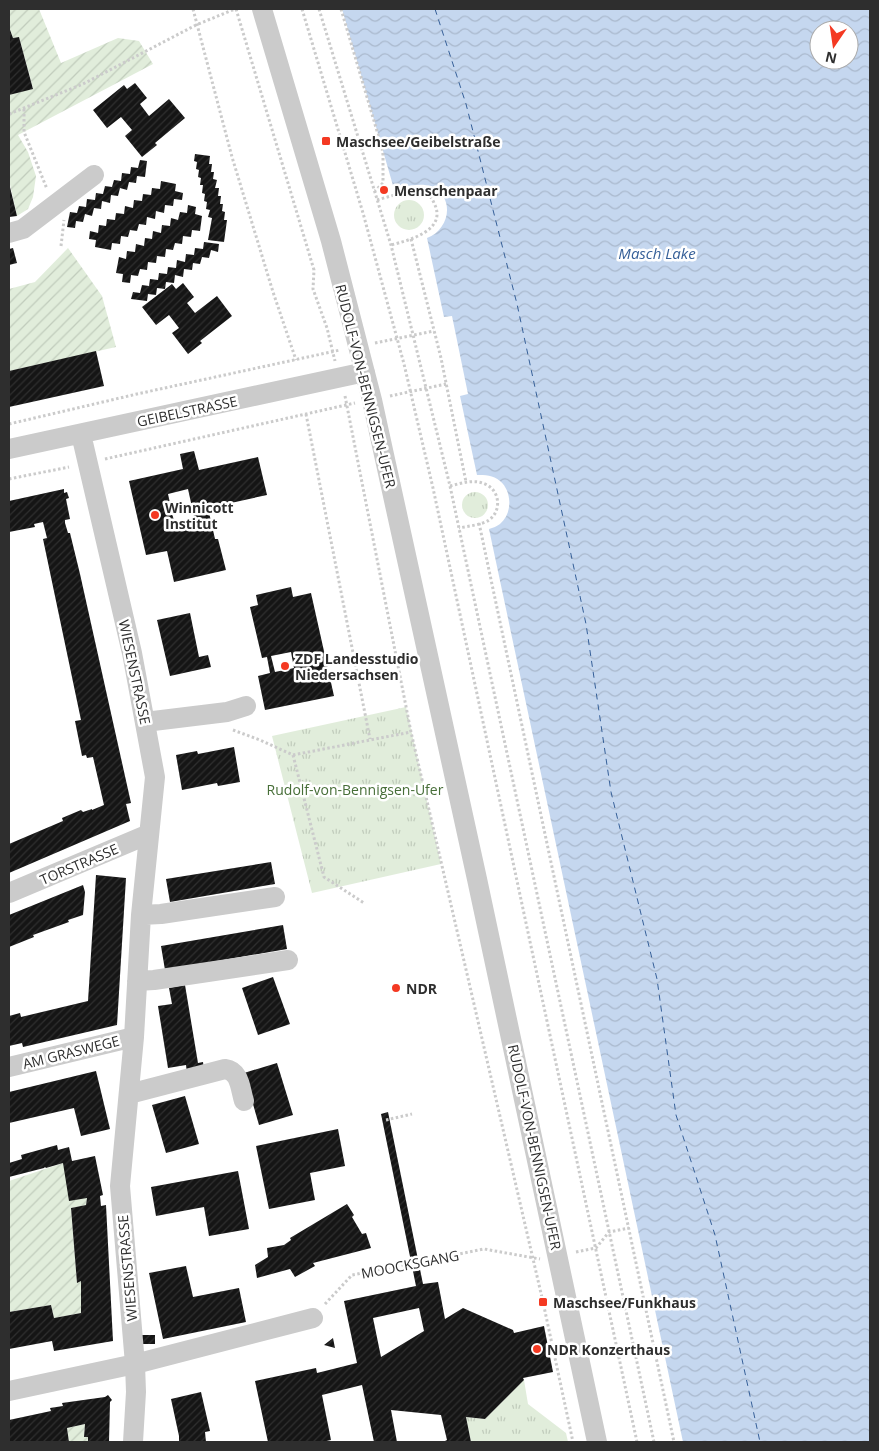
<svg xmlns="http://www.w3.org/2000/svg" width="879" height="1451" viewBox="0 0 879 1451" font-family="'Open Sans',sans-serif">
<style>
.grass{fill:url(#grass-tufts)}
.garden{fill:url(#garden-furrows)}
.water{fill:url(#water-waves);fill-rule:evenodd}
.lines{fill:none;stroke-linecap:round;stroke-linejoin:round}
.ferry{stroke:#355f98;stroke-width:1;stroke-dasharray:6 5;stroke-linecap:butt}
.building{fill:url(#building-hatch);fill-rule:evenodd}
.path{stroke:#cbcbcb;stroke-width:3;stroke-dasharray:2.5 2.5;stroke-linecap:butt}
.minor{stroke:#cbcbcb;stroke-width:20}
.poi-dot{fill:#f43922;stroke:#fff;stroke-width:2}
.labels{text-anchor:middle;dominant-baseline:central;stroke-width:5;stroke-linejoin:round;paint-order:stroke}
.poi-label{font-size:14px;font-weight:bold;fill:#2e2e2e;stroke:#fff;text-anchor:start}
.street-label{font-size:14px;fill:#2e2e2e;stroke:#fff}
.park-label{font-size:14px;fill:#476e38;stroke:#fff}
.water-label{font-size:15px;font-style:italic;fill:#355f98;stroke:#fff}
</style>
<defs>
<pattern id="grass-tufts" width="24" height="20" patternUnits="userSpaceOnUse" patternTransform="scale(1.25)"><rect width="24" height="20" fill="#e1eddb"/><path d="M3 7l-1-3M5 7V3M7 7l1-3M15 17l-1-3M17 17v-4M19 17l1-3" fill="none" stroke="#c1ccbc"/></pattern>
<pattern id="garden-furrows" width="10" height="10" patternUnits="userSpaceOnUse" patternTransform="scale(1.25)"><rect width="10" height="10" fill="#e1eddb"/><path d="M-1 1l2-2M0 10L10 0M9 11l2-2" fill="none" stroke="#c1ccbc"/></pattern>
<pattern id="water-waves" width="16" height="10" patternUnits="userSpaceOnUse" patternTransform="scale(1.25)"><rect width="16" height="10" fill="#c5d7ef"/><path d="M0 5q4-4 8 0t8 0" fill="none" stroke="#aab9cd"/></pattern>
<pattern id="building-hatch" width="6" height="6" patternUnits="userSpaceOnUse" patternTransform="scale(1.25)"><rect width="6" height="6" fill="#151515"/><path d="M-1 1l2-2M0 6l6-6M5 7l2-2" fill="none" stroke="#2f2f2f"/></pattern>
</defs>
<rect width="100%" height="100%" fill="#fff"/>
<path class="grass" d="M394 215a15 15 0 1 1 30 0a15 15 0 1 1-30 0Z
M462 505a13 13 0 1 1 26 0a13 13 0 1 1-26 0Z
M406 707 441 864 312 893 272 736Z
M524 1380 528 1404 566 1433 568 1442H471L466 1417 485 1419Z"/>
<path class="garden" d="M9 9H39L61 63 118 38 139 41 153 64 18 135 28 152 36 176 33 197 28 209 17 216 9 180V95L33 88 19 37 13 38 9 27Z
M68 248 102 296 116 347 9 371V289L35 282Z
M63 1163 87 1198 86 1205 71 1208 77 1282 81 1281V1313L54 1318 51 1305 9 1312V1181Z
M85 1424 84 1436 88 1437V1442H69L67 1428Z"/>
<path class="water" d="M342 9H870V1442H683L489 529C493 528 497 526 500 524 513 513 512 491 500 481 493 475 485 475 477 475L460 396 468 394 452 316 444 317 427 238C449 230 456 198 432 187 420 182 406 187 394 189ZM819 30H849V60H819Z"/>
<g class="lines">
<path class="ferry" d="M435 9 466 104 517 304 586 624 611 792 657 979 676 1115 715 1235 760 1442"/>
</g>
<path class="building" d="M9 27 13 38 19 37 33 89 9 95Z
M135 83 147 98 140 104 149 116 169 99 185 118 155 143 157 145 142 157 125 136 132 130 121 117 107 128 93 110 124 85 127 89Z
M195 154 210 156 209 164H212L211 172H214L213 179 217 180 215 188H219L218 196H221L220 204H223L222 211 225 212 224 220H227L224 242 208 240 212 218 208 217 210 210 206 209 207 202 204 201 205 194 202 193 203 185H200L201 178 198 177 199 170 196 169 197 162 194 161Z
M140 160 147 161 145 177 137 176 136 183 129 182 127 190 120 188 118 196 111 195 110 203 102 201 101 209 94 208 92 216 85 214 83 222 76 221 75 228 67 227 70 212 77 213 79 206 86 207 87 199 95 200 96 193 103 194 105 186 112 187 114 180 121 181 122 173 130 174 131 167 138 168Z
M161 181 176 184 175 191 183 193 182 200 174 199 173 206 165 205 164 213 156 211 155 219 147 217 146 225 139 224 137 231 130 230 128 237 121 236 120 244 112 243 111 250 95 247 96 240 89 239 90 231 98 233 99 225 106 226 107 219 115 220 116 213 124 214 125 206 133 208 134 200 142 201 143 194 151 195 152 188 160 189Z
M9 183 17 216 9 217Z
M188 205 196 207 195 214 202 216 200 231 192 230 191 237 183 236 182 244 175 243 173 250 166 249 165 257 157 256 156 263 148 262 147 270 140 269 138 276 131 275 130 283 122 282 123 274 116 273 119 257 126 259 127 251 135 252 136 244 144 246 145 238 152 239 153 231 161 233 162 225 170 226 171 218 178 220 180 212 187 213Z
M204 242 219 244 218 252 211 250 209 258 202 257 200 264 193 263 192 270 184 269 183 277 175 275 174 283 166 282 165 289 157 288 156 295 148 294 147 301 131 299 133 292 140 293 142 285 149 286 150 279 158 280 159 273 167 274 168 267 176 268 177 260 185 262 186 254 194 255 195 248 203 249Z
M13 248 17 263 9 265V249Z
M183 283 194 297 187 303 195 313 217 296 232 316 200 341 202 343 188 354 172 333 179 328 169 315 156 325 142 307 172 284 176 289Z
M96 351 104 386 9 407V371Z
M194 451 199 470 258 457 267 495 208 508 215 539H218L226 570 174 582 167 551 146 555 129 481 183 469 180 454ZM188 489 195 521 175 526 168 494Z
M64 489V493L67 492 69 498 66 499 70 519 65 520V523L68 533H70L80 574 131 803 126 804 130 821 9 873V844L63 821 62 818 81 810 83 812 92 809V810L104 805 93 757 87 758 86 755 82 756 75 721 81 720 43 539 47 538 43 522 34 524 35 527 9 532V501Z
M291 587 293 597 311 593 334 696 265 710 258 676 270 673 267 657 262 658 250 607 258 605 256 595ZM291 652 294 668 275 672 271 656Z
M190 613 199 657 208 655 211 667 170 676 157 620Z
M234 747 240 782 218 786 217 783 182 790 176 755 197 751 198 754Z
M271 862 275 884 170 902 166 879Z
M96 875 126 878 117 1025 23 1047 22 1043 9 1046V1016L20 1013 21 1017 88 1001Z
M83 885 85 892 83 915 68 920 69 922 33 935 34 937 9 947V915Z
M283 925 287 949 165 970 161 946Z
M273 977 290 1024 258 1035 242 988Z
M185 985 198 1063 203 1062 204 1070 187 1074 186 1065 168 1068 158 1006 172 1004 169 988Z
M277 1063 293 1115 259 1125 244 1073Z
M96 1071 110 1129 81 1136 74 1108 9 1123V1092Z
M185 1096 199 1144 166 1153 152 1105Z
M388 1112 423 1284 438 1282 445 1319 463 1308 513 1330 514 1333 544 1326 553 1372 523 1378 524 1380 485 1419 466 1417 471 1442H443L447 1440 441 1415 391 1410 397 1442H374L362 1385 322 1395 331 1440 322 1442H268L255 1381 316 1368 317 1373 357 1363 344 1301 416 1286 381 1114ZM419 1308 424 1331 381 1357 373 1318Z
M338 1129 345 1166 310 1173 315 1200 269 1209 256 1146Z
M57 1145 58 1150 69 1147 72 1161 95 1156 103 1195 100 1196 101 1206 106 1205 113 1341 54 1351 52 1341 9 1349V1312L51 1305 54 1318 81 1313V1281L77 1283 71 1208 86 1205 87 1198 69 1201 63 1163 46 1168 45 1167 44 1168 9 1177V1163L22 1159 21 1155Z
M238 1171 249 1229 209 1236 204 1207 156 1216 151 1187Z
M347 1204 354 1215 352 1217 362 1234 366 1233 371 1248 313 1263 315 1266 295 1277 290 1269 257 1278 255 1265 268 1257 267 1248 284 1245 291 1240 290 1238Z
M186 1266 193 1297 239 1288 246 1322 163 1339 149 1273Z
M141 1335H155V1344H141Z
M333 1338 335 1348 324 1345Z
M201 1392 210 1431 205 1432 206 1442H179V1436L171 1399Z
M108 1395 112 1400 110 1402 109 1442H88V1437H84L85 1424 67 1428 69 1442H57L56 1441 47 1442H9V1420L51 1411 50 1408 63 1406 62 1403 105 1397Z"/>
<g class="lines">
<path class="path" d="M193 9 232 157 273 292 296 360
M236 9 314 270 313 289 327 328 335 361
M302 9 363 213 404 364 433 488 637 1442
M319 9 391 245 450 486 654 1442
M341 9 382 148 383 155V183L375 191
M24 109V132L47 189
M9 114 83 84 196 25 235 9
M377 200C391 196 405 191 420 192 426 192 432 197 434 203 448 230 410 240 391 245
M411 239 441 358 466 482
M61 246 64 220
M375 343 434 331
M345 396 411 732 543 1302 573 1442
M390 396 446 384
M306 414 370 739
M9 424 137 394 340 350
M105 459 355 403
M9 479 69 467
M450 486C462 483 474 479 485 484 500 490 502 511 489 520 482 525 468 526 459 528
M479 523 674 1442
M233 730 260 740 293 755 411 732
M293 755 324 877 364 903
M386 1120 412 1114
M576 1252 596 1248 609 1232 629 1228
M325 1304 352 1275 484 1249 540 1259"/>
<path class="minor" d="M262 9 331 241 372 400 477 879 597 1442
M9 233 23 229 94 175
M81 434 132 653 155 777 141 915 134 1037 120 1186 135 1364 136 1392 133 1442
M9 449 365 372
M145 722 227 712 246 706
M9 893 149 834
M141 915 161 914 275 897
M137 981 154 980 288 960
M9 1067 134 1037
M129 1094 225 1069C240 1071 240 1088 244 1101
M9 1391 135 1364 313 1318"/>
</g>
<g class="poi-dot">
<rect x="321" y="136" width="10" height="10" rx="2.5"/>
<circle cx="384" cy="190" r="5"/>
<circle cx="155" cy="515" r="5"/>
<circle cx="285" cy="666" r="5"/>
<circle cx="396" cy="988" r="5"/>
<rect x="538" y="1297" width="10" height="10" rx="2.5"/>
<circle cx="537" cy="1349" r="5"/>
</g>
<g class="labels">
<g class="poi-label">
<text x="336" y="141">Maschsee/Geibelstraße</text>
<text x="394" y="190">Menschenpaar</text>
<text x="165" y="507">Winnicott<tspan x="165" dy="16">Institut</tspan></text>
<text x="295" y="658">ZDF Landesstudio<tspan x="295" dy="16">Niedersachsen</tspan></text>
<text x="406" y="988">NDR</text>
<text x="553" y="1302">Maschsee/Funkhaus</text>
<text x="547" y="1349">NDR Konzerthaus</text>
</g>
<g class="street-label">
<text transform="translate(366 386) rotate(76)">RUDOLF-VON-BENNIGSEN-UFER</text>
<text transform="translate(187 411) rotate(-12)">GEIBELSTRASSE</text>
<text transform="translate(135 672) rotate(78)">WIESENSTRASSE</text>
<text transform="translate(79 864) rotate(-23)">TORSTRASSE</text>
<text transform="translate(71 1052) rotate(-14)">AM GRASWEGE</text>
<text transform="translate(535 1147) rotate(78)">RUDOLF-VON-BENNIGSEN-UFER</text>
<text transform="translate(410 1264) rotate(-11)">MOOCKSGANG</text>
<text transform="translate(127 1268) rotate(-95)">WIESENSTRASSE</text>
</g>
<g class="park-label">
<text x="355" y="789">Rudolf-von-Bennigsen-Ufer</text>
</g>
<g class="water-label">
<text x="657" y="253">Masch Lake</text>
</g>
</g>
<rect width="879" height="1451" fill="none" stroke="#2e2e2e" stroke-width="20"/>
<g transform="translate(834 45) rotate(193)"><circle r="24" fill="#ffffff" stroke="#ababab"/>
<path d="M0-4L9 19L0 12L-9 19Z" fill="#f43922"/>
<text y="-8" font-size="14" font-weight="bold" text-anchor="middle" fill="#2e2e2e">N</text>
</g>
</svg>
